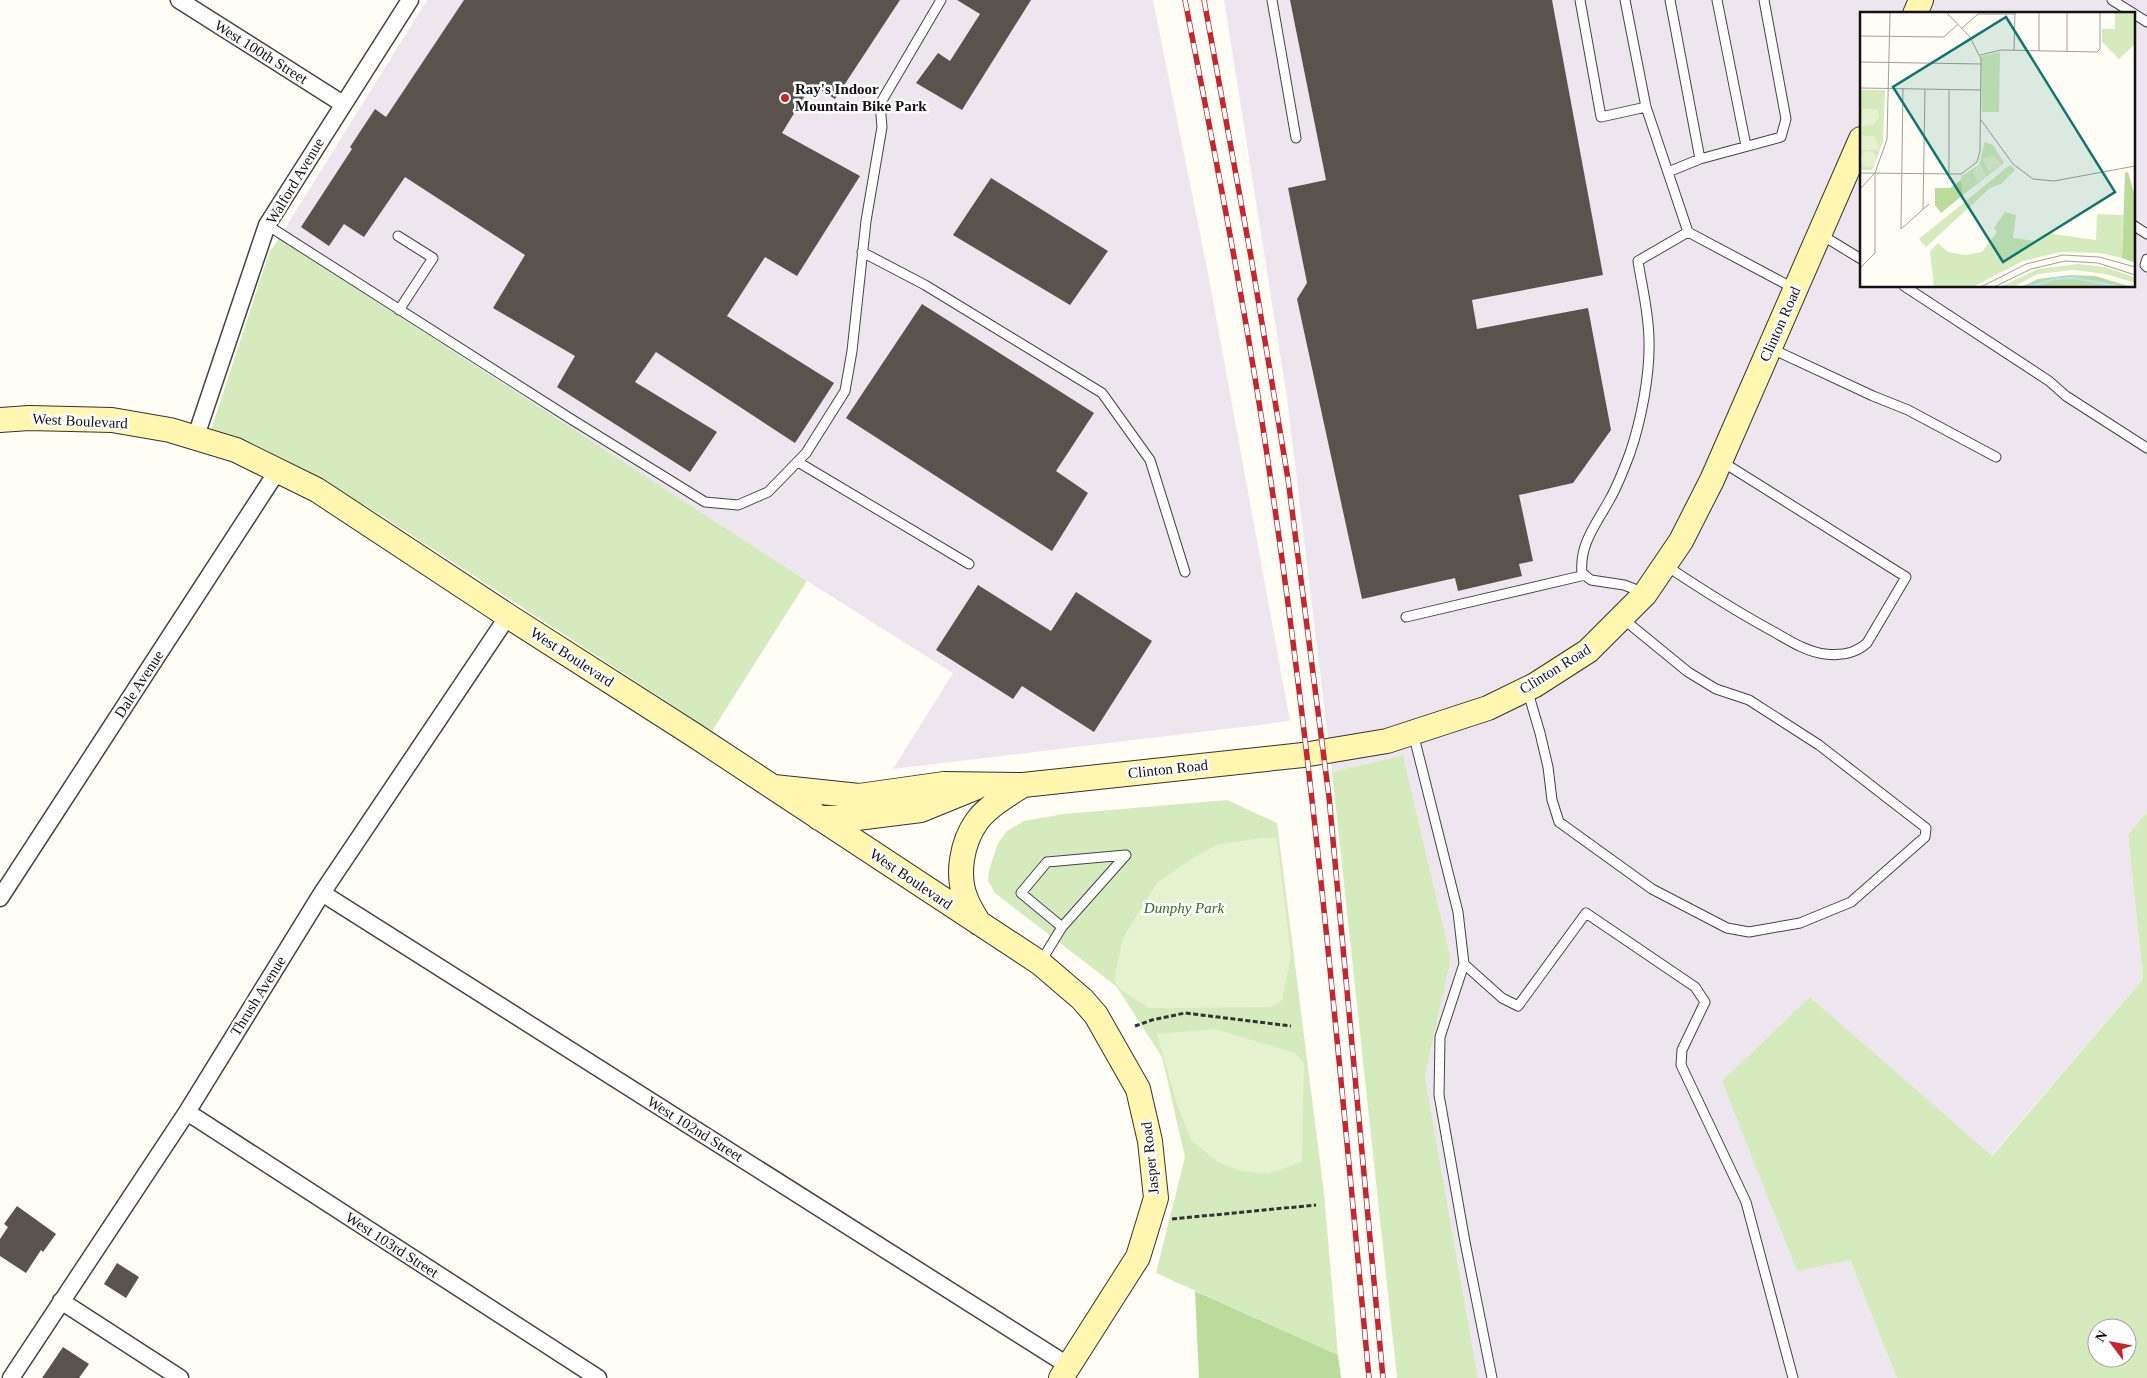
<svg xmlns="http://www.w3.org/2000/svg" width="2147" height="1378" viewBox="0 0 2147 1378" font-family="Georgia,serif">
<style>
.industrial{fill:#eee6ef;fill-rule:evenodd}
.green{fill:#d5ebbd;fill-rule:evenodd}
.forest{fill:#b9dc9c}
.pitch{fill:#e6f2cf}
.building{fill:#5a524d}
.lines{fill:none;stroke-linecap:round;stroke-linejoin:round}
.lane-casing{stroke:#444;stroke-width:11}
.street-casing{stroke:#444;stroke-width:19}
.secondary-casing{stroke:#333;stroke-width:26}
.path{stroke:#333;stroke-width:3;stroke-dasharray:5 2.5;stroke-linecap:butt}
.lane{stroke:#fff;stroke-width:9}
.street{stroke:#fff;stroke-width:16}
.secondary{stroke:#fff6b0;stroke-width:24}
.rail-casing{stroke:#c4262e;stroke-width:5.5}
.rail{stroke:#fff;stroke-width:4;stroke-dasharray:11;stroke-linecap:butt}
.poi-dot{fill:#c4262e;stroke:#fff;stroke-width:2}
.labels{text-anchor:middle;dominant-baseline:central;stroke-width:5;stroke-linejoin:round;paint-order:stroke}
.street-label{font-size:15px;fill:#111;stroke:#fff}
.poi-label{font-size:15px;font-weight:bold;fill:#111;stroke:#fff;text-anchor:start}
.park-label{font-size:15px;font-style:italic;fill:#2f6b1f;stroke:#fff}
.inset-river{fill:none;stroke:#b9e0f7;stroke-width:2.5}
.inset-road{fill:none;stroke:#a09f9a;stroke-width:1}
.view{fill:#0f766e;fill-opacity:0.15;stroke:#0f766e;stroke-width:2.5}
.inset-edge{fill:none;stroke:#111;stroke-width:2.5}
</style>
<rect width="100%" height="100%" fill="#fffdf5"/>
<path class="industrial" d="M427 0H1153L1208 273 1290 721 893 769 953 673 807 581 279 238Z
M1224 0H2147V812L2128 835 2143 979 1991 1156 1810 997 1850 1260 1897 1378H1478L1425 1076 1451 959 1403 755 1332 772 1287 398ZM1861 14H2133V286H1861Z"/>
<path class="green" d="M279 238 807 581 712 731 370 508 296 469 211 430 269 253Z
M1403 755 1451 959 1425 1076 1478 1378H1397L1332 772Z
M1227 800 1277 823 1324 1193 1338 1355 1156 1273 1185 1157 1162 1057 1116 986 995 893 988 881 989 870 998 843 1007 831 1024 821 1064 814Z
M2147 812V1378H1897L1850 1260 1797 1271 1722 1081 1810 997 1992 1156 2143 979 2128 835ZM2097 1328H2127V1358H2097Z"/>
<path class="forest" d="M1195 1291 1338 1355 1341 1378H1199Z"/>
<path class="pitch" d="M1261 838H1277L1291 956 1282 1000 1272 1007 1149 1008 1120 989 1114 981 1123 938 1157 883 1193 858 1216 845Z
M1215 1029 1295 1053 1304 1063 1302 1162 1267 1174 1241 1171 1218 1162 1191 1140 1176 1101 1157 1034Z"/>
<path class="building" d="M464 0H900L835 99 812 84 782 133 860 176 797 276 765 257 727 316 834 383 795 443 656 352 635 382 717 432 690 472 557 387 575 356 493 308 525 255 405 177 364 237 344 224 329 246 301 227 352 149 350 147 375 109 386 117Z
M957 0H1031L962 110 916 83 938 53 950 61 980 14Z
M1290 0H1552L1603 275 1472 300 1477 329 1588 308 1611 430 1573 483 1519 495 1533 561 1519 564 1522 576 1458 591 1455 578 1362 599 1297 299 1307 283 1288 188 1326 180Z
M991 178 1108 251 1070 305 953 235Z
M922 304 1094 413 1056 471 1088 493 1052 551 846 418Z
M978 585 1051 631 1076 592 1152 641 1094 732 1022 686 1013 699 936 650Z
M17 1206 56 1234 43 1252 41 1250 26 1273 0 1256V1239L8 1227 4 1224Z
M117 1263 139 1277 126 1298 104 1284Z
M63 1347 89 1364 79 1378H42Z"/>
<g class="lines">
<g class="lane-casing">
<path id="lane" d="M1272 0 1296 138
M1580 0 1601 117 1646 107
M1625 0 1646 107 1688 232 1795 289
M1670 0 1700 159
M1717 0 1746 146
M2112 0 2147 22
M1668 172 1700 159 1781 137 1786 119 1764 0
M267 225 571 419 705 502 738 505 768 492 806 453 845 391 852 351 866 221 882 127 880 104 941 0
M2133 225 2147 234
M1820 234 1861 259
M398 236 433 258 399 310
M862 252 925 285 1102 393 1150 460 1185 572
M2147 259 2145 265 2147 267
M1904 286 2049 381 2066 396 2147 448
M1770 348 1873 396 1908 410 1996 457
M798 462 969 564
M1665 565C1701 589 1737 612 1776 633 1790 641 1807 652 1825 654 1841 656 1855 654 1867 643L1906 577 1721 461
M1645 593 1624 585 1591 580 1582 573C1579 544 1597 523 1610 499 1618 485 1624 469 1630 453 1641 421 1650 375 1649 341 1649 314 1642 287 1638 261L1688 232
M1406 617 1585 575
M1527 689 1540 733 1548 767 1552 800 1559 822 1652 889 1727 928 1749 932 1800 923 1851 902 1925 837 1926 828 1819 745 1749 700 1716 689 1688 672 1622 618
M1413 733 1458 912 1464 964 1440 1037 1439 1095 1465 1242 1492 1378
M1040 963 1062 927 1126 855 1047 862 1021 893 1062 927
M1464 964 1502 998 1518 1006 1586 913 1695 987 1705 1002 1682 1050 1681 1065 1746 1202 1793 1378"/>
</g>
<g class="street-casing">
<path id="street" d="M179 0 343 104
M196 436 267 225 410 0
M322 893 1069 1366
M0 898 278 470
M187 1112 598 1378
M61 1301 180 1378
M11 1378 187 1112 322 893 508 616"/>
</g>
<g class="secondary-casing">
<path id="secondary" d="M1915 14 1921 0
M0 420 29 418 112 420 170 430 236 450 317 490 508 616 694 735 1040 963 1082 999 1096 1015 1138 1089 1150 1141 1156 1198 1138 1257 1061 1378
M774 787 859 796 944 784 1023 785 1303 755 1387 741 1488 708 1535 685 1588 651 1645 594 1681 541 1712 480 1861 139
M819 818H857L921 810 975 788
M979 923C974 915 969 907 966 899 956 875 962 842 977 821 988 806 1008 795 1023 785"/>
</g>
<path class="path" d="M1135 1026 1152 1020 1185 1013 1291 1026
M1172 1219 1316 1205"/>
<use href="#lane" class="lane"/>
<use href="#street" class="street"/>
<use href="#secondary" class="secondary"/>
<g class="rail-casing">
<path id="rail" d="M1185 0C1216 160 1248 320 1271 482 1315 779 1341 1079 1369 1378
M1204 0 1251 257 1288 479 1329 797 1383 1378"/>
</g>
<use href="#rail" class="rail"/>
</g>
<circle class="poi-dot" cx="785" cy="98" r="5"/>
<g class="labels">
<g class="street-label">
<text transform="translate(261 52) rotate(32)">West 100th Street</text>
<text transform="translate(295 181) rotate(-59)">Walford Avenue</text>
<text transform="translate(1780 324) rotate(-66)">Clinton Road</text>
<text transform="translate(80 421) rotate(3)">West Boulevard</text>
<text transform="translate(572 657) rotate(33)">West Boulevard</text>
<text transform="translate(1555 669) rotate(-32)">Clinton Road</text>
<text transform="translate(139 684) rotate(-57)">Dale Avenue</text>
<text transform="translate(1168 769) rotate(-6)">Clinton Road</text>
<text transform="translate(911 879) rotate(34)">West Boulevard</text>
<text transform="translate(258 996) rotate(-58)">Thrush Avenue</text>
<text transform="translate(695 1129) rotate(32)">West 102nd Street</text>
<text transform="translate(1150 1158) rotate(-96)">Jasper Road</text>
<text transform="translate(392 1245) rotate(33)">West 103rd Street</text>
</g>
<g class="poi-label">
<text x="795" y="89">Ray's Indoor<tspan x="795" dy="17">Mountain Bike Park</tspan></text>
</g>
<g class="park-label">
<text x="1184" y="908">Dunphy Park</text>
</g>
</g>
<g transform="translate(1860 12)">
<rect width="275" height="275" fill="#fffdf5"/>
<path d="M255 0H275V32L259 47 242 30V17H255ZM140 40 139 100H122L121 44ZM0 78H25L23 130 12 158H0ZM125 130 133 133 144 151 103 183 101 164 119 153ZM150 153 155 158 141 172 130 176 66 235 59 227ZM145 200 156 203 153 226 175 229 186 221 236 228 237 202 263 203 262 246 240 241 200 240 163 249 113 275H74L70 239 78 231 88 240 105 243 122 240 137 220 134 216ZM218 252 244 255 269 263 275 266V271L246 262 213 258 178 262 153 275H140L178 257Z" fill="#d5ebbd"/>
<path d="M268 160 275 185V251L262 246 265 161ZM101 168 103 183 81 201 75 193V176H90ZM210 263 235 264 272 275H161L178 267Z" fill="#b9dc9c"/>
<path d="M2 97H18L19 105 14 112 2 115ZM1 123 15 125 20 138H2ZM0 147a8 8 0 1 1 16 0a8 8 0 1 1-16 0ZM133 144 142 152 129 160 122 147ZM120 152 126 164 117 170 113 160Z" fill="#e6f2cf"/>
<path class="inset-river" d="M169 275 195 267 215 266 259 275"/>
<path class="inset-road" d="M102 16 118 2H155M0 24 84 25 98 12M154 38 155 0M179 39V0M207 39V0M120 43 141 38 237 40 240 37V0M0 50 121 52M0 76 121 78M121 108 153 152 173 167 194 169 275 154M0 161 101 162 117 150 120 139 121 47 110 25 86 0M89 161V77M0 177 15 161M63 197 65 77M41 217 43 76M41 217 69 192M0 256 15 241V161L27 127 30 0M121 275 166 252 203 243 239 245 275 255M134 275 171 257 205 249 238 251 275 263"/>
<path class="view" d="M146 5 255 180 143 250 33 75Z"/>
<rect width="275" height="275" class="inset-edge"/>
</g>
<g transform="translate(2112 1343) rotate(302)"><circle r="24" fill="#ffffff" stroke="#a0a0a0"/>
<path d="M0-4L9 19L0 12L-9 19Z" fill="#c4262e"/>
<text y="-8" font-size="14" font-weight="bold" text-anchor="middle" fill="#111111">N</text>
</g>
</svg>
